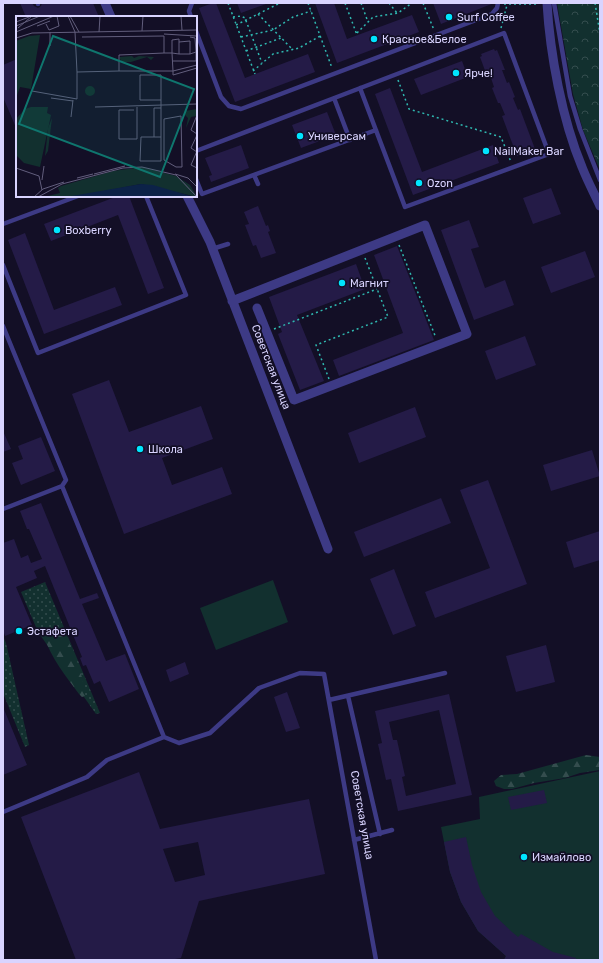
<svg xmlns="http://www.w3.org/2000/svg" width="603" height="963" viewBox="0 0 603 963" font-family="Rubik,sans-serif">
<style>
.grass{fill:url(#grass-dots)}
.forest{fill:url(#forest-firs)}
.park{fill:url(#park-crowns)}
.pitch{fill:#12302f}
.building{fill:#241b47;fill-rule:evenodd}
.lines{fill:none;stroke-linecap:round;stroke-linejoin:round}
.path{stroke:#2fb8b0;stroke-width:1.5;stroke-dasharray:2 3;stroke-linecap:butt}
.lane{stroke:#3d3a85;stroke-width:4.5}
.street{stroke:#3d3a85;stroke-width:9}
.poi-dot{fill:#00e5ff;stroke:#130f26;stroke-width:1.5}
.labels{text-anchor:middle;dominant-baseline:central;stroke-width:3.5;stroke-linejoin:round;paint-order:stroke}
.poi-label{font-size:11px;fill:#d9d4ff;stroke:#130f26;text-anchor:start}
.street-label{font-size:11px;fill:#d9d4ff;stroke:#130f26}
.inset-road{fill:none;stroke:#625e7d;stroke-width:1}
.view{fill:#0f766e;fill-opacity:0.15;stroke:#0f766e;stroke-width:2}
.inset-edge{fill:none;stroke:#d9d4ff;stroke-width:2}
</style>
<defs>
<pattern id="grass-dots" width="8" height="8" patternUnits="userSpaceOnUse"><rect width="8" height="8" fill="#12302f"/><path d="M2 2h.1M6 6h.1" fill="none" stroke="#344d4e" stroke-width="1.8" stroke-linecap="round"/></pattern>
<pattern id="forest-firs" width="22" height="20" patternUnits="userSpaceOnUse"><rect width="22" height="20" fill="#12302f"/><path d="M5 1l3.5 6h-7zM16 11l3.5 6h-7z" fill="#344d4e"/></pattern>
<pattern id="park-crowns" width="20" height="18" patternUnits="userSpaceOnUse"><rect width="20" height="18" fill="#12302f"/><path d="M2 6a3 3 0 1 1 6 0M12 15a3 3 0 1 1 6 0" fill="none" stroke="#344d4e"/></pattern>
</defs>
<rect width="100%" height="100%" fill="#130f26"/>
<path class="grass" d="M45 582 100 713 96 714 38 632 21 592Z
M3 636 6 643 29 745 25 747 3 693Z"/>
<path class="forest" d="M57 629H60C70 638 86 682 85 696L82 697 79 694C65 675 52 659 44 637L50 632Z
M586 755 600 757V770L580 773 565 778 534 783 512 789H504L496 786 494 781 501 775 517 774Z"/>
<path class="park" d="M557 3H600V170L583 130 573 94Z"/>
<path class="pitch" d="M273 580 288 622 216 650 200 608Z
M600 771V960H504L506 956 478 931 461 902 450 872 441 827 480 819 479 797Z"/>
<path class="building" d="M20 3H32L34 6 38 8 41 6 42 3H93L99 17H26Z
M213 3H216L245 78 308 54 315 72 235 102 199 8Z
M237 3H266V4L241 13Z
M315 3H334L347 39 412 15 419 32 337 63Z
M433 3H494L441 24Z
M494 49 495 51 497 50 505 70H502L507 83 509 82 515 97 513 98 518 110 520 109 535 149 517 156 502 116 505 115 500 103H498L492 88 494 87 490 75 487 76 480 57 482 56 481 54Z
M17 59V130L3 97V65Z
M462 61 468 77 421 95 414 79Z
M390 88 422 172 493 145 499 163 413 195 375 94Z
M327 112 336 135 301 148 292 125Z
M241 145 249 168 211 182 209 176 212 175 205 158Z
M551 188 561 214 533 224 523 198Z
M118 196H129L164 288 148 294 118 215 51 241 44 224Z
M258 206 266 226 268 225 270 231 268 232 276 253 261 258 256 245 253 246 245 225 249 224 244 212Z
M469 220 479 247 471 249 485 288 505 280 514 305 474 320 441 230Z
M25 233 54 310 115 287 122 305 44 334 8 240Z
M397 246 434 340 339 376 333 360 403 333 374 255Z
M585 251 595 277 551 293 541 267Z
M356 264 365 289 297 315 324 381 300 390 278 334 282 332 269 297Z
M525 336 536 365 496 380 485 351Z
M109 380 129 432 201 406 213 439 162 458 172 485 222 467 232 494 124 534 72 394Z
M415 407 426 437 359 463 348 433Z
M3 431 11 449 3 452Z
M41 437 55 471 21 485 12 463 23 459 18 446Z
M592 450 600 476 551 491 543 465Z
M488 480 527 584 435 618 425 592 490 568 460 490Z
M441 498 451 523 364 557 354 532Z
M41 503 80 599 97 593 99 598 82 604 106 661 125 654 139 689 109 702 100 681 94 684 86 665 83 666 80 658 82 657 45 566 34 571 37 578 16 587 32 625 5 636 3 630V543L14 539 21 558 28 555 31 563 42 559 29 529H27L20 511Z
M600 531V560L574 568 566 542Z
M394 569 416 626 393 635 370 579Z
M546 645 555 682 516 692 506 656Z
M185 662 189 674 170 682 166 670Z
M287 692 300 728 286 732 274 697Z
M449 694 472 795 398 811 391 779 386 780 378 744 382 743 375 711ZM439 710 456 784 406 796 402 777 405 776 397 740H393L389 722Z
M3 707 27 765 3 775Z
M139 772 160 829 309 799 325 874 199 901 181 958 169 960H76L21 817ZM198 842 205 875 175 882 163 849Z
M544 790 547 803 511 810 508 797Z
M466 837 472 865 481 892 495 916 512 932 518 937 521 934 553 952 576 958V960H504L506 956 478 931 461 902 450 872 444 842Z"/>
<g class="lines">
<path class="path" d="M228 3 255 74
M308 3 332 68
M345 3 357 35
M361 3 368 22
M389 3 397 13
M423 3 434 30
M595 3 600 34
M504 4H538
M258 14 293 50
M233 17 241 16 245 18 262 63
M236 25 280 3
M501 28 507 5
M357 33 373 17 398 13 412 3
M241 37 273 30 293 17 311 11
M246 51 281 38
M253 71 273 54 299 48 320 36
M398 80 409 109 501 137 511 162
M399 245 436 338
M274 329 377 289
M329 379 316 345 388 317 365 258"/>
<path class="lane" d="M38 3V4
M554 3 570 96 580 129 600 180
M191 17 189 11 192 3
M196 31 221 97 229 106 241 109 492 14 497 8 498 3
M334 98 350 140
M196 151C299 112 401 72 504 33L549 154 405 207 360 88
M254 175 258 184
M196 179 202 194 376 130
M3 224 78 196
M212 249 228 244
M3 265 38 353 186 295 146 196
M3 326 66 480 62 486
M3 509 62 486 164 737 107 760 87 777 3 812
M348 696 380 834
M329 700 445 673
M164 737 179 743 210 733 259 688 300 673 324 674 376 960
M354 840 392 830"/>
<path class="street" d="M105 3 111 17
M547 3C550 54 562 119 582 167 587 180 594 193 600 206
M187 196 210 242 328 549
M232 301 425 225 467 334 294 400 257 308"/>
</g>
<g class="poi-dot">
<circle cx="449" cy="17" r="4"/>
<circle cx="374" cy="39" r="4"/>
<circle cx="456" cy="73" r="4"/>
<circle cx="300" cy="136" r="4"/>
<circle cx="486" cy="151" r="4"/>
<circle cx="419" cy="183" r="4"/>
<circle cx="57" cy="230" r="4"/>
<circle cx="342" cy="283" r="4"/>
<circle cx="140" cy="449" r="4"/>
<circle cx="19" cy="631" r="4"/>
<circle cx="524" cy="857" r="4"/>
</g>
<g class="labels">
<g class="poi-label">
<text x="457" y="17">Surf Coffee</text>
<text x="382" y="39">Красное&amp;Белое</text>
<text x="464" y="73">Ярче!</text>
<text x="308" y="136">Универсам</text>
<text x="494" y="151">NailMaker Bar</text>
<text x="427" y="183">Ozon</text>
<text x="65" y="230">Boxberry</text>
<text x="350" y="283">Магнит</text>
<text x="148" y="449">Школа</text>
<text x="27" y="631">Эстафета</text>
<text x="532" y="857">Измайлово</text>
</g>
<g class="street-label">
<text transform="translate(271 367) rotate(69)">Советская улица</text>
<text transform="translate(362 815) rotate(80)">Советская улица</text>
</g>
</g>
<g transform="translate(16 16)">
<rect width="181" height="181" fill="#130f26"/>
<path d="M24 19 15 73 4 71 0 82V25L13 20Z" fill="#12302f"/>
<path d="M116 40 118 42 123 40 138 41 135 44 131 41 115 46H106L104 43V41ZM181 93 180 100 175 101 170 112 172 102 169 99V95ZM36 102 32 135 29 140 32 112Z" fill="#12302f"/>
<path d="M126 151 160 160 174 169 181 181 125 168 63 180 28 181 44 177 42 172 45 170 97 155Z" fill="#12302f"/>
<path d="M69 75a5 5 0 1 1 10 0a5 5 0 1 1-10 0ZM15 91H32L31 97 35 99 24 151 8 147 0 139V103L9 93Z" fill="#12302f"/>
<path d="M125 168 137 169 178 181H50Z" fill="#0c2248"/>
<path class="inset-road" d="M52 0 59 16M54 0 63 16M165 0 166 14M0 6 13 1M30 8 33 14 43 10 41 0M0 10 24 0M21 10 34 5M2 12 16 0M126 15 127 0M0 16 38 0M59 16 61 56 103 55V39L148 37M83 16 84 0M148 18 180 20M66 21 148 20V37H156L157 55 181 49M174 21 179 22 180 36M0 22 16 17 181 14M163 26 174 25V38M34 30V16M157 45H180V36L174 38H163L156 37V24L163 23V38M103 55H157V59L181 52M16 75 61 83V56M35 82 57 85M79 91 181 88M118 94H103V123H121V91M181 99 175 114 181 118M165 100 166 151H160L148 144V103ZM55 101 57 84M138 121V92H145M145 121H125L124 145H145V59H124V84H145M181 135 175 149 181 152M181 136 175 132 181 119M0 152 23 160 26 174M78 158 109 150M159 158 172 162 181 171M61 162 77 158M26 164 28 150M18 181 27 173 48 166M22 181 46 168 107 152 126 151 160 159 181 181"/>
<path class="view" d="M37 20 178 73 144 161 3 108Z"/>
<rect width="181" height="181" class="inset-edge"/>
</g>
<rect width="603" height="963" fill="none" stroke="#d9d4ff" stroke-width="8"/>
</svg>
